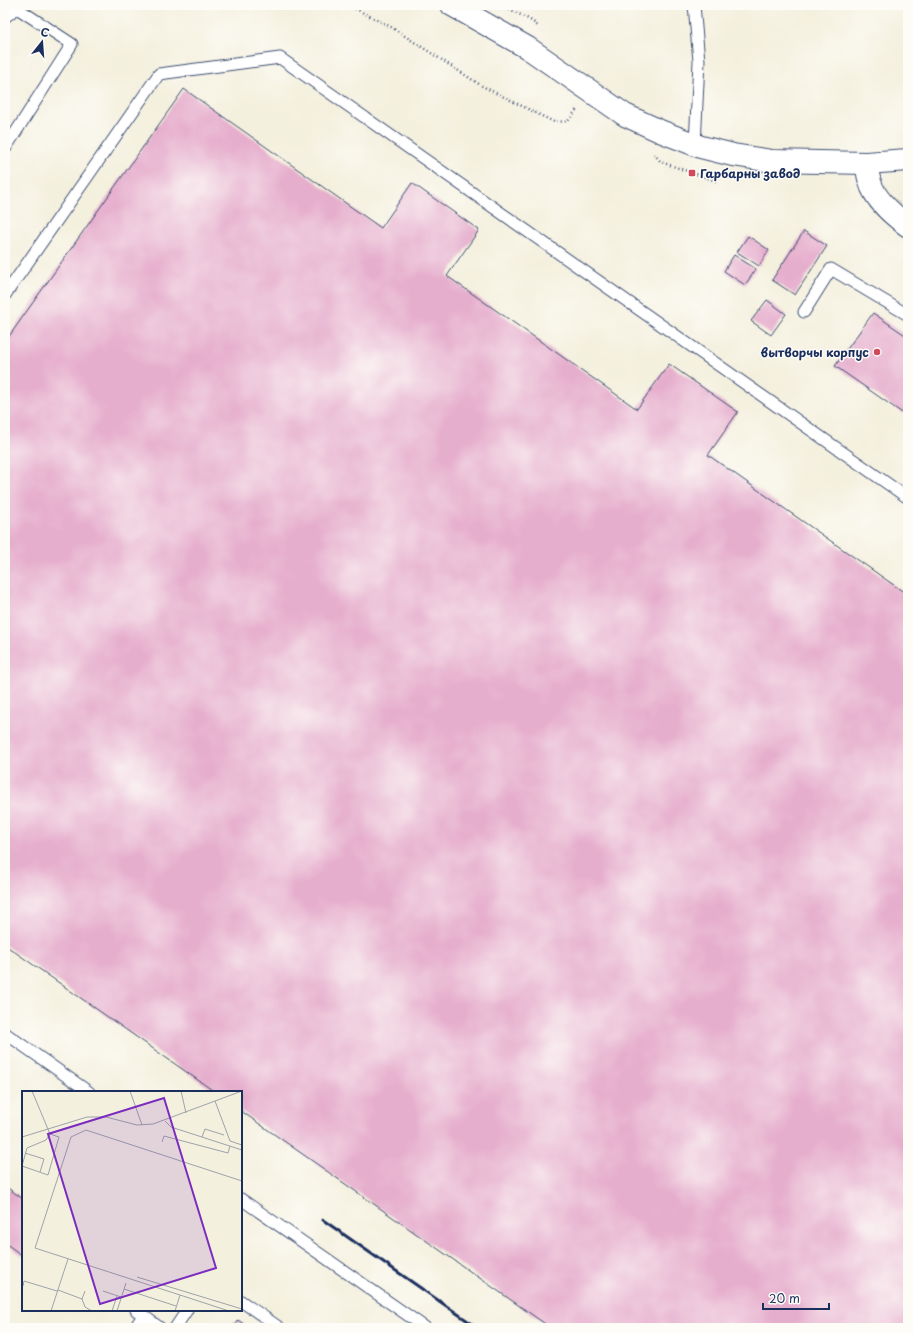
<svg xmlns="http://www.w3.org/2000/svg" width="913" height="1333" viewBox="0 0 913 1333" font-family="'Playpen Sans',sans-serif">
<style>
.building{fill:#e6aecd}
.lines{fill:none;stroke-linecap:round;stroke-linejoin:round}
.lane-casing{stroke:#3c4c71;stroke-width:13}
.street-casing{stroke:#3c4c71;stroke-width:24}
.secondary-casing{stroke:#3c4c71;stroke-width:24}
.path{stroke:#3c4c71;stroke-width:2.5;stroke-dasharray:1 3;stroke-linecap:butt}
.lane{stroke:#fff;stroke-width:11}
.street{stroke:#fff;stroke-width:22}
.secondary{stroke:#fff;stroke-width:22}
.rail{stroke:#1b2f5e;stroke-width:3}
.poi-dot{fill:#d1495b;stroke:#fdfcf7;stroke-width:1.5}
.labels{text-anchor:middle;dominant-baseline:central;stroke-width:3;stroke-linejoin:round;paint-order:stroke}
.poi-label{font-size:12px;font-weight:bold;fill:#1b2f5e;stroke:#fdfcf7;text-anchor:start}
.inset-road{fill:none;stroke:#9da3ab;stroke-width:1}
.view{fill:#7b2cbf;fill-opacity:0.15;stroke:#7b2cbf;stroke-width:2}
.inset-edge{fill:none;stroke:#1b2f5e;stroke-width:2}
</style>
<rect width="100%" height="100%" fill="#fdfcf7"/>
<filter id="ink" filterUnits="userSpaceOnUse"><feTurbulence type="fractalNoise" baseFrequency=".025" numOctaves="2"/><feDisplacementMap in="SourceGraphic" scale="8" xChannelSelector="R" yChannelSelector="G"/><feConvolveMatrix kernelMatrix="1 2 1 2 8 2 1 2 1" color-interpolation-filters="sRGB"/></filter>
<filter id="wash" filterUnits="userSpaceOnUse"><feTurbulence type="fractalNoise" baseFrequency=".012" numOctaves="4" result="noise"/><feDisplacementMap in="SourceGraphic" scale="16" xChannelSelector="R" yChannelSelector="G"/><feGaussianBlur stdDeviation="0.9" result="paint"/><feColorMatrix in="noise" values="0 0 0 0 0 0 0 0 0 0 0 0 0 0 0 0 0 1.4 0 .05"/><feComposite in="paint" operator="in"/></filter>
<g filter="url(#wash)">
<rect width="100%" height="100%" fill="#f4f0de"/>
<g id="blocks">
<path class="building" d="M184 89 381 228 412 183 479 230 447 276 637 409 669 364 738 412 708 455 908 595V1328H551L241 1111V1092H215L5 945V342Z
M804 231 827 246 795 295 772 280Z
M748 236 769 250 759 266 737 252Z
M734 255 756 269 745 285 724 271Z
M767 300 786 314 771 335 751 321Z
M873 313 908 337V417L835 366Z
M5 1186 23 1199V1256L5 1243Z
M238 1320 249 1328H232Z"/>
</g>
</g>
<g filter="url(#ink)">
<use href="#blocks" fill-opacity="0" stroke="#3c4c71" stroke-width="1"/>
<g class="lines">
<g class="lane-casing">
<path id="lane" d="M694 5 699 61 695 145
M5 17 17 8
M5 149 72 44 17 8 16 5
M5 295 159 74 280 58 908 498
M804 312 831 269 908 315
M5 1033 89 1092
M241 1199 426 1328
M241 1301 280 1328
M136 1310 160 1328
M135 1328 143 1315
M175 1328 187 1310"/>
</g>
<g class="street-casing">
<path id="street" d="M866 163C867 169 868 176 870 182 875 200 893 215 908 226"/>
</g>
<g class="secondary-casing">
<path id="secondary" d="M452 5 528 48 625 115 660 131 701 147 733 155 772 161 866 163 908 160"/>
</g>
<path class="path" d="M348 5 391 27 482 86 554 122 568 121 577 109
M502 5 532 21 539 27
M654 154 661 162 719 182"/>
<use href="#lane" class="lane"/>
<use href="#street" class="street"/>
<use href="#secondary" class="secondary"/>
<path class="rail" d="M323 1220 478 1328"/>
</g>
</g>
<g class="poi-dot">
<rect x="688" y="169" width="8" height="8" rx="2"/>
<circle cx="877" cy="352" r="4"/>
</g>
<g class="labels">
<g class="poi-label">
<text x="700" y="173">Гарбарны завод</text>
<text x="869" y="352" text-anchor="end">вытворчы корпус</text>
</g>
</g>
<g transform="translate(22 1091)">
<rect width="220" height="220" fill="#f4f0de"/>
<path class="inset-road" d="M10 0 28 43 37 46 26 84 0 75 5 57 24 49 28 43M108 0 120 34M159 0 164 22M193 10 208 50 220 54M143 30 149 36 220 59M0 46 65 26H84L115 34 131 33 220 0M180 46 183 38 202 44M140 51 142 45 206 62 208 55M3 62 22 68 18 81M115 186 220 218M1 195 2 190 35 200M102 198 154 215M36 199 60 208 63 200M81 200 99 206M158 204 13 157 49 46 64 39 220 90M60 208 63 216 70 220M29 220 46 168M90 220 95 205M95 220 104 192M153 220 158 204 207 220"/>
<path class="view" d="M142 7 194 177 78 213 26 43Z"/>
<rect width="220" height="220" class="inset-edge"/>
</g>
<rect width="913" height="1333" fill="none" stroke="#fdfcf7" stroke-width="20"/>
<g transform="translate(42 42) rotate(17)" stroke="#fdfcf7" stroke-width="3" paint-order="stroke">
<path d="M0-3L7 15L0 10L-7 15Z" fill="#1b2f5e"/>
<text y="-6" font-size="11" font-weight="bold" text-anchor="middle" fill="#1b2f5e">С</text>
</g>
<path d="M763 1303v6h66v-6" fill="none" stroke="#1b2f5e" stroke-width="2"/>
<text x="769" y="1303" font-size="12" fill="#1b2f5e" stroke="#fdfcf7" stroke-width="3" paint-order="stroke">20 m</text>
</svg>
